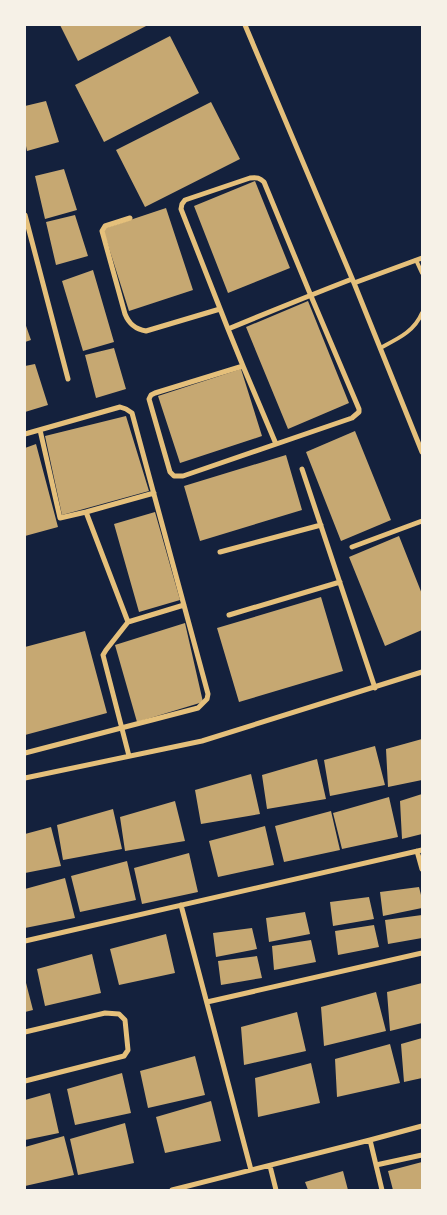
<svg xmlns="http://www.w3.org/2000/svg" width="447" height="1215" viewBox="0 0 447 1215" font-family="Arial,sans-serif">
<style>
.building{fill:#c6a872}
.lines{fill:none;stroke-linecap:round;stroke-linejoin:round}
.service{stroke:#e5c07b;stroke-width:4}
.minor{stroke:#e5c07b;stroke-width:5}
</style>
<rect width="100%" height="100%" fill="#14213d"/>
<path class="building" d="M60 25H148L78 61Z
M170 36 199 93 104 142 75 85Z
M46 101 59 142 27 151 25 141V106Z
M211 102 240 159 145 207 116 150Z
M64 169 77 210 45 219 35 176Z
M255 181 290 268 228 293 194 206Z
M166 208 193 290 129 311 103 229Z
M75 215 88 256 56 265 46 222Z
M93 270 114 342 83 351 62 281Z
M308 301 349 403 288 429 246 327Z
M25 323 31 340 25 342Z
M114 348 126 389 96 398 85 355Z
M35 364 48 405 25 412V366Z
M241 369 262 436 180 463 158 396Z
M126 416 149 491 62 515 45 436Z
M355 431 391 520 341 541 306 452Z
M36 444 58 527 25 536V448Z
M286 455 302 510 200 541 184 486Z
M155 512 180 600 139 612 114 524Z
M399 536 422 594V630L385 646 349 557Z
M321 597 343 671 239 702 217 628Z
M185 623 203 702 137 722 115 645Z
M85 631 107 713 25 735V647Z
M422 739V780L388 787 386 749Z
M375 746 385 785 330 796 324 760Z
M317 759 326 799 267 809 262 775Z
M251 774 260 814 201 824 195 790Z
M422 794V834L402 839 400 801Z
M389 797 398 837 342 849 333 813Z
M175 801 185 841 125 851 120 817Z
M113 809 122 849 63 860 57 825Z
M331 811 340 850 284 862 275 826Z
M265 826 274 865 218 877 209 841Z
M51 827 61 866 25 873V834Z
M189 853 198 892 142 904 134 868Z
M127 861 136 900 80 912 71 876Z
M65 878 75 918 25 928V889Z
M419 887 422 899V908L383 916 380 892Z
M369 897 374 919 333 926 330 902Z
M305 912 310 934 269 942 266 918Z
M422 915V938L388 944 385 920Z
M374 925 379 947 338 955 335 931Z
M252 928 257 949 216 957 213 933Z
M166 934 175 973 119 985 110 949Z
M311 940 316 962 274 970 272 946Z
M92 954 101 993 45 1006 37 969Z
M257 956 262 978 221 985 218 961Z
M25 979 33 1010 25 1012Z
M422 983V1023L390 1031 387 992Z
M376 992 386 1031 324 1046 321 1007Z
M297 1012 306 1051 244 1065 241 1027Z
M422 1038V1078L404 1082 401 1044Z
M390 1044 400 1083 337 1097 335 1059Z
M195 1056 205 1095 148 1108 140 1071Z
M311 1063 320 1103 258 1117 255 1078Z
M122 1073 131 1113 75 1125 67 1089Z
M50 1093 59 1133 25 1140V1100Z
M211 1101 221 1141 165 1153 156 1117Z
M125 1123 134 1163 78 1175 70 1139Z
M64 1136 74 1175 25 1186V1147Z
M422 1162V1190H393L388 1171Z
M343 1171 348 1190H308L305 1182Z"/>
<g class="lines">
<path class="service" d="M416 260 422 273
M380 348C397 339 414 332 422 313"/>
<path class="minor" d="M245 25 354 283 422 452
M25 215 68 379
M130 218 105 226 102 231 125 314C129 324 135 329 146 331L220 309
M354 283 422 258
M228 329 243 366 155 393 151 395 149 399 170 472 174 476H183L352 418 359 412V409L311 296 264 182C260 178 257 177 250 178L185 200 182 204 181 209 228 329C269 312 311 295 352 279
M243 366 276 444
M40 430 60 518 86 512 154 493
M25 434 120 407 126 409 132 413 208 694 207 699 198 708 25 753
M302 469 375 688
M86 512 128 622 106 650 103 655 129 756
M352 547 422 521
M220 552 321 525
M229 615 340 582
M128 622 184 605
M25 778 202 741 422 672
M417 851 422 869
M181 905 251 1170
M25 941 422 850
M207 1002 422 953
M25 1032 105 1013 119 1014 125 1020 128 1050 124 1056 25 1081
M370 1140 382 1190
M376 1165 422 1155
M270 1166 276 1190
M172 1190 370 1140 422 1126"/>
</g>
<rect width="447" height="1215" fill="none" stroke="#f6f1e7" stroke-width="52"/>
</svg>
